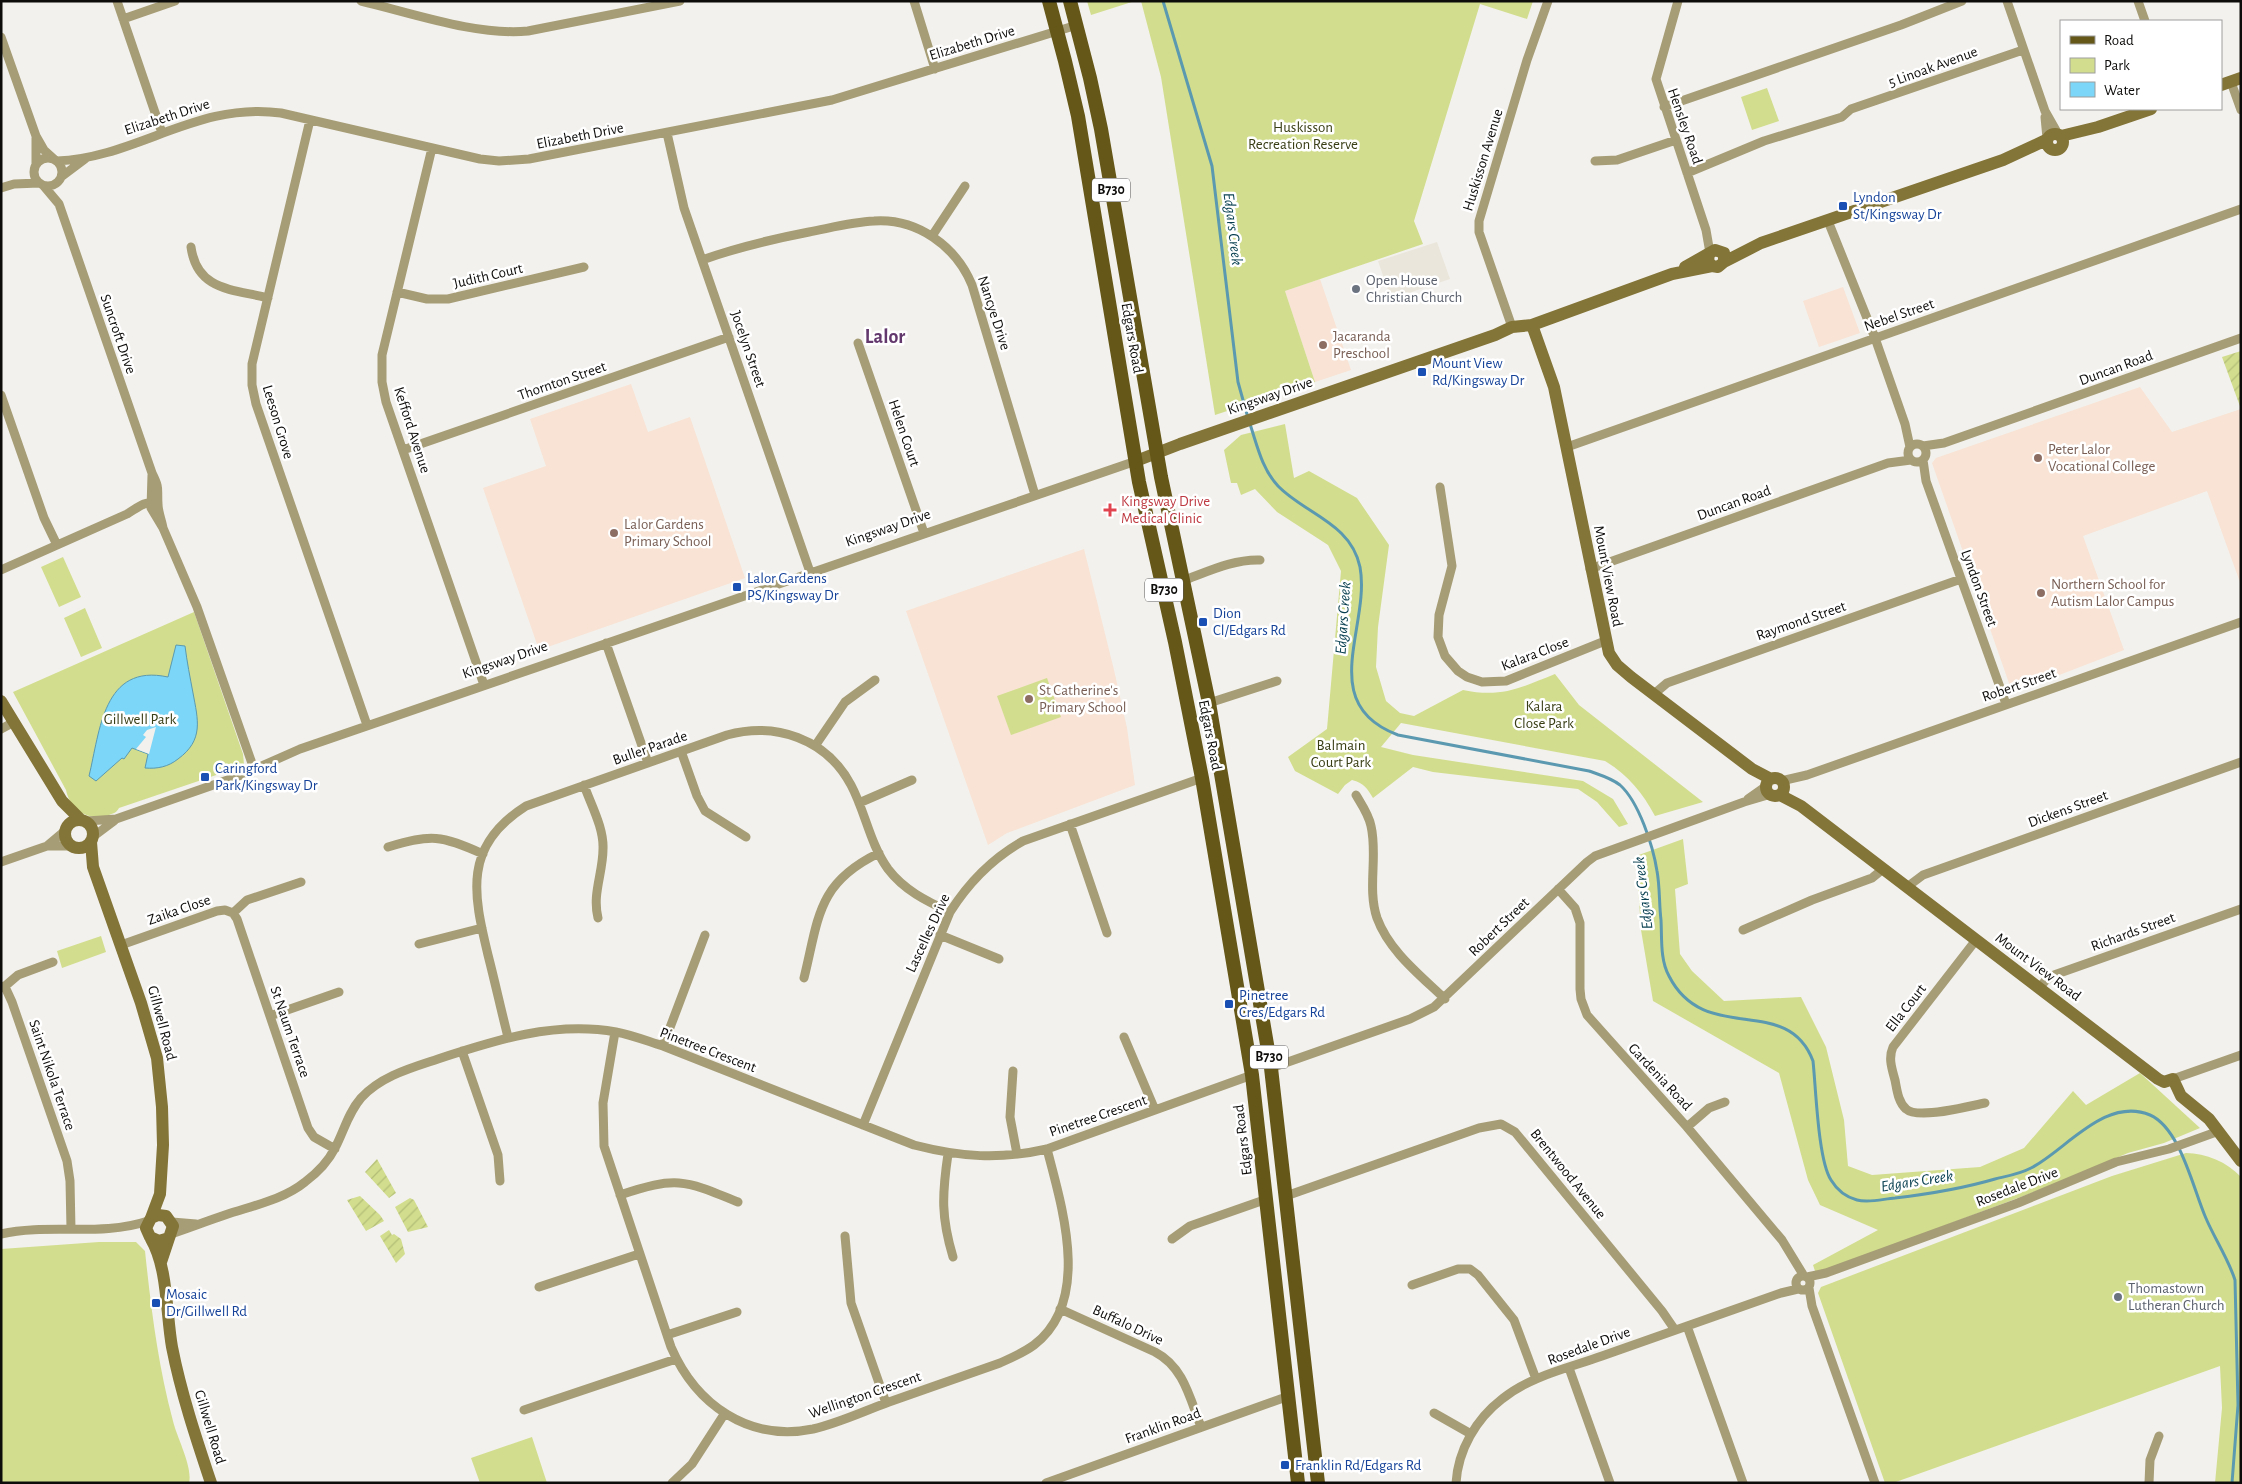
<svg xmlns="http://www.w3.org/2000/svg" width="2242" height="1484" viewBox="0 0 2242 1484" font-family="'Alegreya Sans',sans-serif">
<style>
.built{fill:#eae6db}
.education{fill:#f8e3d4}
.park{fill:#d2de8d}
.garden{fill:url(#garden-furrows)}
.water{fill:#7cd6f7;stroke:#5b99b0}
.pier{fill:#f3f1ed}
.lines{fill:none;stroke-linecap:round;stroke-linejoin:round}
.stream{stroke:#5b99b0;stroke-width:3}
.street{stroke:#a69d76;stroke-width:9}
.secondary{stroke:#837437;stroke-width:12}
.primary{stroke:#655717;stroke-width:14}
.transit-dot{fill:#1a4fb4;stroke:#fff;stroke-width:2}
.worship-dot{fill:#6b7280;stroke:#fff;stroke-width:2}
.education-dot{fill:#8d6e63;stroke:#fff;stroke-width:2}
.health-dot{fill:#e0444e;stroke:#fff;stroke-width:2}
.labels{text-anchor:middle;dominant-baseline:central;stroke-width:5;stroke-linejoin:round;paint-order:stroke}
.shield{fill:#fff;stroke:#565554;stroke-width:1}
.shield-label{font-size:14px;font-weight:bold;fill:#0d0c0b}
.street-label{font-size:15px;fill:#0d0c0b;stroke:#fff}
.park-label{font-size:15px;fill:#393e15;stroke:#fff}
.transit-label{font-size:15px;fill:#164399;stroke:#fff;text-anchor:start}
.worship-label{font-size:15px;fill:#5b616d;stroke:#fff;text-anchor:start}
.education-label{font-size:15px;fill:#785e54;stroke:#fff;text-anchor:start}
.health-label{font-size:15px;fill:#be3a42;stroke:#fff;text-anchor:start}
.water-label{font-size:16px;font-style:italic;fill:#063e4f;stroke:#fff}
.district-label{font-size:20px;font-weight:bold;fill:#63386d;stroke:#fff}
</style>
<defs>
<pattern id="garden-furrows" width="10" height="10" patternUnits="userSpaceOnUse" patternTransform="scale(1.25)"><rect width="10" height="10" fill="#d2de8d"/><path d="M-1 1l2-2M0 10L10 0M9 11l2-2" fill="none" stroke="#b3bd78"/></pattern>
</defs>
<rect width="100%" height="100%" fill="#f3f1ed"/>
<path class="built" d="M1437 242 1450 279 1391 299 1378 261Z"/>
<path class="education" d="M1320 279 1351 370 1315 382 1285 291Z
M1843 287 1860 333 1819 347 1803 301Z
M631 384 648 432 690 417 745 578 539 650 483 488 546 466 530 419Z
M2140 387 2172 432 2241 409V585L2207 491 2083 536 2124 650 2018 691 2010 686 1932 463 1936 458Z
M1084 549 1114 670 1127 728 1135 785 1007 833 988 845 906 611Z"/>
<path class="park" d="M1087 1H1135L1091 15Z
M1141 1H1533L1527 19 1480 4 1414 221 1423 244 1285 291 1315 382 1215 415 1161 77Z
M1767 88 1779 121 1752 130 1741 97Z
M1285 424 1294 478 1309 471 1357 498 1389 545 1378 627 1376 667 1386 701 1400 713 1414 716 1463 690C1501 698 1520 688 1555 674L1579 705 1703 802 1655 816C1642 792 1628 775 1605 761L1401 723 1381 747 1413 755 1583 781 1613 799 1628 824 1619 827 1597 802 1578 789 1433 772 1413 767 1373 798C1367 788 1364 783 1352 780L1345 785 1338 794 1295 771 1288 757 1327 729 1341 571 1328 545 1277 512 1255 489 1241 495 1237 483H1231L1224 450 1241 435Z
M63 557 81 597 59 607 41 567Z
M85 608 102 648 81 657 64 618Z
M194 612 243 754 244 764 238 769 231 770 119 808C116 813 114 813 109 815 89 822 70 810 66 790L13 692Z
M1047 678 1061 717 1011 735 997 696Z
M1683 839 1688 884 1675 889 1680 954 1692 971 1724 1001 1801 997 1826 1047 1844 1120 1848 1166 1872 1175 1980 1167 2024 1148 2073 1091 2086 1105 2140 1073 2200 1128 2164 1143 2128 1153 2047 1187 1816 1274 1813 1265 1878 1230 1820 1205 1808 1180 1779 1073 1653 1001 1641 930 1636 856Z
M101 936 106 952 62 968 57 951Z
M2186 1153C2206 1153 2227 1162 2241 1177V1483H2215L2222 1408 2220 1366 1893 1483H1885L1818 1293 1821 1287 2112 1176Z
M99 1242H136L145 1251C151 1308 158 1365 173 1421 177 1438 193 1467 189 1483H1V1249Z
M532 1437 547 1483H480L471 1458Z"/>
<path class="garden" d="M2241 351V409L2222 357Z
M377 1159 396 1193 389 1198 365 1172Z
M360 1196 380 1215 384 1221 366 1231 347 1200Z
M410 1198 414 1200 428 1227 408 1232 395 1207Z
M389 1230 392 1235 394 1234 401 1239 405 1254 396 1263 380 1236Z"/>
<path class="water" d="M176 645 185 646C187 662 190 677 193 693 198 720 204 740 178 759 168 767 157 769 145 768L148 754 132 748 124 759 122 758 96 781 89 776C100 731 103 663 168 677Z"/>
<path class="pier" d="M156 727 149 754 136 749 146 737 143 735 147 730Z"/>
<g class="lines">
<path class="stream" d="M1163 1 1212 166 1238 382 1248 418
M1250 424C1257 445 1262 469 1278 486 1305 514 1351 523 1360 567 1371 626 1315 704 1398 735L1589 771C1600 775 1611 778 1620 785 1639 802 1653 846 1657 871 1660 887 1659 904 1661 920 1662 938 1660 960 1669 976 1705 1047 1787 992 1813 1061 1816 1089 1818 1160 1831 1180 1837 1190 1846 1197 1857 1200 1869 1203 1883 1199 1895 1198 1929 1194 1961 1189 1995 1179 2007 1176 2020 1174 2031 1168 2065 1151 2105 1096 2150 1115 2180 1128 2193 1188 2205 1216 2214 1238 2228 1258 2235 1280L2238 1405 2232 1483"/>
<path class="street" d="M117 1 162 133
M361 1C412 13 477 36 528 31L680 1
M914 1 935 69
M1678 1 1656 79 1706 230 1710 253
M2007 1 2045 111 2058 134
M2138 1 2145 21
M123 19 175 1
M1 37 36 136 44 150 54 159
M2231 82 2241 110
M1664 107 1901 25 1962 1
M2045 117 2047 138
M310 120 252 364V385L256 404 367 725
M667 133 684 208 810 572
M432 148 382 355V382L386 402 484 685
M34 172a14 14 0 1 1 28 0a14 14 0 1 1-28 0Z
M57 161C136 158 198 101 281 113L480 159 499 161 529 159 832 100 1077 25
M1595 161 1617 160 1676 140
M36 165V138
M1687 173 1764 141 1842 117 1851 109 2023 50
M61 177 85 159
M43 185 59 204 152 473C160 489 157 488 158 504 158 512 162 521 163 528
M1 188 14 184 39 183
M1828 221 1875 338 1905 424 1910 447
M932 236 965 186
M191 247C197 291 233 289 268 298
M702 260C738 247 773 239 809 232 830 228 852 222 874 221 917 218 956 246 972 285L1035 495
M397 292 427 299H448L584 267
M1512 327 1479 232V221L1527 60 1548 1
M858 343 924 533
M1 395 44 518 57 545
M1908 453a9 9 0 1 1 18 0a9 9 0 1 1-18 0Z
M1923 446 1944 443 2241 338
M1567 447 2241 209
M403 450 729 337
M1923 460 1926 481 2006 704
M152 475 151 508 163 528 197 607 254 769
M1440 487 1452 566 1439 615 1438 637 1445 656 1458 671 1467 677 1482 682 1506 681 1605 641
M1590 569 1888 463 1911 460
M1 570 127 514C136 509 145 500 156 503
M1182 581C1207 572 1233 559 1260 560
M606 643 648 763
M1654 694 1667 683 1961 579
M1209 703 1277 681
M1 729 14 722
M815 746 845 702 875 680
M681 751 697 796 705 811 746 837
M1781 781 1807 775 2241 622
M584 785C591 805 604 828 603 849 603 873 592 894 598 918
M1356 795C1362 805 1369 815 1371 826 1378 856 1367 888 1377 918 1389 951 1420 975 1445 999
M1748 799 1765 787
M859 803 912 780
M87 821 116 819 239 776 300 749 1136 461
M1070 824 1107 933
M94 836 114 821
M47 846 66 830
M388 847C431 834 441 835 483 854
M1 862 47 846H72
M1907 887 1923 875 2241 762
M1558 889 1575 908 1580 923V989L1581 999 1587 1015 1687 1127 1782 1240 1804 1276
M233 913 237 919 308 1128 314 1137 335 1149
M1743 930 1812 900 1872 878 1883 869
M940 935 999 959
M1976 940 1893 1047C1888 1058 1892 1069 1895 1080 1897 1090 1898 1102 1906 1109 1918 1120 1969 1106 1985 1103
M419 944 482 928
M121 945 217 911 225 910 233 913 247 900 301 882
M804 978C819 917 817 883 879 853
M1 986 6 989 12 1002 67 1161 70 1181 71 1229
M4 987 18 975 53 962
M2039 988 2046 980 2054 975 2241 909
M270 1016 339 992
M615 1032 603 1103 604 1146 671 1347C696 1405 749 1442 813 1429 839 1423 864 1411 889 1402 926 1389 963 1376 1000 1363 1011 1358 1023 1353 1034 1345 1092 1301 1062 1207 1047 1149
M508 1037C501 1010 495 982 488 955 473 893 463 846 526 806L727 735C775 722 826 738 851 785 865 811 870 844 888 869 904 890 926 901 950 912
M1124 1037 1155 1110
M663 1046 705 935
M462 1051 498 1155 500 1181
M1271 1068 1410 1019 1434 1007 1587 862 1595 856 1744 802 1771 794
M1013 1071 1010 1117 1017 1154
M2173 1079 2241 1055
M863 1125 950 912C969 882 991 859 1023 841L1202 778
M1687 1127 1709 1108 1725 1102
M948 1154C942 1195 941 1217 953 1257
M620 1195C677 1176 684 1180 738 1202
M1286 1196 1479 1128 1501 1124 1515 1132 1662 1311 1675 1330
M172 1222 196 1224
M1 1234C49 1223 101 1237 148 1221
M171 1234C189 1228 207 1221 225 1215 251 1206 283 1200 305 1182 317 1173 328 1162 335 1148 344 1131 348 1113 361 1098 381 1076 411 1068 438 1059 496 1040 554 1021 616 1032 632 1035 647 1041 663 1046L914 1145C961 1157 999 1160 1047 1149L1252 1075
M845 1236 851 1303 886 1403
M1172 1239 1190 1226 1267 1199
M1796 1283a7 7 0 1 1 14 0a7 7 0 1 1-14 0Z
M1807 1277 1826 1273 2018 1203 2116 1162 2169 1149 2219 1131
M1412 1285 1458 1269H1470L1478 1275 1514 1320 1536 1379
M539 1287 639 1254
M1809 1288 1812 1306 1875 1483
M1060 1309 1155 1352C1184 1367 1190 1399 1201 1427
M1687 1326 1743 1483
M667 1335 737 1312
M1569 1368 1610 1483
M524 1410 676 1359
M1434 1413 1471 1434
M672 1483 692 1464 725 1413
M1046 1483 1289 1396
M1456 1483C1458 1450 1476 1419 1502 1399 1530 1376 1569 1368 1602 1356 1662 1335 1722 1314 1781 1293L1798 1289
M2149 1483 2150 1460 2159 1436"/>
<path class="secondary" d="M2221 85 2241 78
M2047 142a8 8 0 1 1 16 0a8 8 0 1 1-16 0Z
M2061 136 2098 127 2151 109
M1724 262 1761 243 2003 160 2046 140
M1685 267 1715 250 1724 253V262L1718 267 1712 266 1708 261 1709 254
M1532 325 1554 387 1609 653 1617 665 1631 677 1752 769 1771 779
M1136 461 1180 444 1495 335 1512 327 1532 325 1672 274 1712 266
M1 701 62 801 81 820
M1766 787a9 9 0 1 1 18 0a9 9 0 1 1-18 0Z
M1780 795 1801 806 2158 1079 2164 1082 2173 1079 2181 1096 2209 1119 2241 1161
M65 834a14 14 0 1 1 28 0a14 14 0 1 1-28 0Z
M91 842 93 867 141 1003 157 1058 162 1107 163 1145 160 1194 151 1218
M151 1239C168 1268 166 1313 172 1347 181 1393 196 1438 211 1483
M161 1262 173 1226 166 1216 158 1215 151 1218 146 1228 150 1237 159 1241 169 1238"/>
<path class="primary" d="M1049 1 1065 61 1078 116 1139 482 1175 642 1202 778 1252 1075 1298 1483
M1070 1 1090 78 1101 129 1161 477 1209 703 1271 1068 1318 1483"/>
</g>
<g class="transit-dot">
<rect x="1838" y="201" width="10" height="10" rx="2.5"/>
<rect x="1417" y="367" width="10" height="10" rx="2.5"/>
<rect x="732" y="582" width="10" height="10" rx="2.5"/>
<rect x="1198" y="617" width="10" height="10" rx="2.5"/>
<rect x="200" y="772" width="10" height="10" rx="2.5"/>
<rect x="1224" y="999" width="10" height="10" rx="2.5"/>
<rect x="151" y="1298" width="10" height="10" rx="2.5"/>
<rect x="1280" y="1460" width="10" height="10" rx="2.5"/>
</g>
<g class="worship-dot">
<circle cx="1356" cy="289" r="5"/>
<circle cx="2118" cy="1297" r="5"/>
</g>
<g class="education-dot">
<circle cx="1323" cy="345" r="5"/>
<circle cx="2038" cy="458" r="5"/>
<circle cx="614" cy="533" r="5"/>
<circle cx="2041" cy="593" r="5"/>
<circle cx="1029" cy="699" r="5"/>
</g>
<path class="health-dot" d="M1107.5 502.5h5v5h5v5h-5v5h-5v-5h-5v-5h5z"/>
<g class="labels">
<g class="shield">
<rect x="1092" y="178.5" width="38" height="23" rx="4"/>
<rect x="1145" y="578.5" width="38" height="23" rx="4"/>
<rect x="1250" y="1045.5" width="38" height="23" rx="4"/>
</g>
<g class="shield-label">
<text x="1111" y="190">B730</text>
<text x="1164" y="590">B730</text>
<text x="1269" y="1057">B730</text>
</g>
<g class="street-label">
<text transform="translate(972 43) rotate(-17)">Elizabeth Drive</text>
<text transform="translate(1933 67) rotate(-20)">5 Linoak Avenue</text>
<text transform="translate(167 117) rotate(-18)">Elizabeth Drive</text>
<text transform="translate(1685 126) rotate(71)">Hensley Road</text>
<text transform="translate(580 136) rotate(-11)">Elizabeth Drive</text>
<text transform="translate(1483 160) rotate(-73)">Huskisson Avenue</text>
<text transform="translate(488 276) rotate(-13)">Judith Court</text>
<text transform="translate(994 313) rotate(72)">Nancye Drive</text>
<text transform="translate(1899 315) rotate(-19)">Nebel Street</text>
<text transform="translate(118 334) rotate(71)">Suncroft Drive</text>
<text transform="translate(1132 338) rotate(80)">Edgars Road</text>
<text transform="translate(748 349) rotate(71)">Jocelyn Street</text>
<text transform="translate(2116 368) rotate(-20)">Duncan Road</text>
<text transform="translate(562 381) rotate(-19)">Thornton Street</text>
<text transform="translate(1270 396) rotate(-19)">Kingsway Drive</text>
<text transform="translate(278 422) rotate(73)">Leeson Grove</text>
<text transform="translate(412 430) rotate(72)">Kefford Avenue</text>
<text transform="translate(904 433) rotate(71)">Helen Court</text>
<text transform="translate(1734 503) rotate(-20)">Duncan Road</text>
<text transform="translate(888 528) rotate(-19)">Kingsway Drive</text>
<text transform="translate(1608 576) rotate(79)">Mount View Road</text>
<text transform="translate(1979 588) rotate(70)">Lyndon Street</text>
<text transform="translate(1801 621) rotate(-19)">Raymond Street</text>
<text transform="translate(1535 654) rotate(-21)">Kalara Close</text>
<text transform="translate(505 660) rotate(-19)">Kingsway Drive</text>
<text transform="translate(2019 685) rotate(-19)">Robert Street</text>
<text transform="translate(1210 735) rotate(79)">Edgars Road</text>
<text transform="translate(650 748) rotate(-19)">Buller Parade</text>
<text transform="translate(2068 809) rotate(-20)">Dickens Street</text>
<text transform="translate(179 910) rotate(-19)">Zaika Close</text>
<text transform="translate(1499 927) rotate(-44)">Robert Street</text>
<text transform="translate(2133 932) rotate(-20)">Richards Street</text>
<text transform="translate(928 933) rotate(-65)">Lascelles Drive</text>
<text transform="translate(2038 967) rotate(37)">Mount View Road</text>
<text transform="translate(1906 1008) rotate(-52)">Ella Court</text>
<text transform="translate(162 1023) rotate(75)">Gillwell Road</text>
<text transform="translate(290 1032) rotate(71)">St Naum Terrace</text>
<text transform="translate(708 1050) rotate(21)">Pinetree Crescent</text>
<text transform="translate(52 1075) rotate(71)">Saint Nikola Terrace</text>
<text transform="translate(1660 1077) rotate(47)">Gardenia Road</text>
<text transform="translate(1098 1116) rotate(-19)">Pinetree Crescent</text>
<text transform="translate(1243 1140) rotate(-97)">Edgars Road</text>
<text transform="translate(1568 1174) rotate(51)">Brentwood Avenue</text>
<text transform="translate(2017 1187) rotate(-21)">Rosedale Drive</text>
<text transform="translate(1128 1325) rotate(25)">Buffalo Drive</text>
<text transform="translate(1589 1346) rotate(-20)">Rosedale Drive</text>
<text transform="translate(865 1395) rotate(-19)">Wellington Crescent</text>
<text transform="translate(1163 1426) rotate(-20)">Franklin Road</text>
<text transform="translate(210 1427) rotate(73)">Gillwell Road</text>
</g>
<g class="park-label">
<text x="1303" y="127">Huskisson<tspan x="1303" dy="17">Recreation Reserve</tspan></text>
<text x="1544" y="706">Kalara<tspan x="1544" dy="17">Close Park</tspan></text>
<text x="140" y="719">Gillwell Park</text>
<text x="1341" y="745">Balmain<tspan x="1341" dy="17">Court Park</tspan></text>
</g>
<g class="transit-label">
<text x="1853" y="197">Lyndon<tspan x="1853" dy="17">St/Kingsway Dr</tspan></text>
<text x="1432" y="363">Mount View<tspan x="1432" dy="17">Rd/Kingsway Dr</tspan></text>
<text x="747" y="578">Lalor Gardens<tspan x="747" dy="17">PS/Kingsway Dr</tspan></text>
<text x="1213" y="613">Dion<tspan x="1213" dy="17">Cl/Edgars Rd</tspan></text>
<text x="215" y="768">Caringford<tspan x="215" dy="17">Park/Kingsway Dr</tspan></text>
<text x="1239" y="995">Pinetree<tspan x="1239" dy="17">Cres/Edgars Rd</tspan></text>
<text x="166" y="1294">Mosaic<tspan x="166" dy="17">Dr/Gillwell Rd</tspan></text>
<text x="1295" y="1465">Franklin Rd/Edgars Rd</text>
</g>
<g class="worship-label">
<text x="1366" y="280">Open House<tspan x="1366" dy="17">Christian Church</tspan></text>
<text x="2128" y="1288">Thomastown<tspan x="2128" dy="17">Lutheran Church</tspan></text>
</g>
<g class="education-label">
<text x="1333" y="336">Jacaranda<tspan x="1333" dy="17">Preschool</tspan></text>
<text x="2048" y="449">Peter Lalor<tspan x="2048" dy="17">Vocational College</tspan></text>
<text x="624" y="524">Lalor Gardens<tspan x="624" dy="17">Primary School</tspan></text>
<text x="2051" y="584">Northern School for<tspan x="2051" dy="17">Autism Lalor Campus</tspan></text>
<text x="1039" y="690">St Catherine's<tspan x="1039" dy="17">Primary School</tspan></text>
</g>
<g class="health-label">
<text x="1121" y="501">Kingsway Drive<tspan x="1121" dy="17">Medical Clinic</tspan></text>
</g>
<g class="water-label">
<text transform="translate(1233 229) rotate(83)">Edgars Creek</text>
<text transform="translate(1343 618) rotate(-86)">Edgars Creek</text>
<text transform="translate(1643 893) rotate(-97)">Edgars Creek</text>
<text transform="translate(1917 1181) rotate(-9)">Edgars Creek</text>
</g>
<g class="district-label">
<text x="885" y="337">Lalor</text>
</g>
</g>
<rect width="2242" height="1484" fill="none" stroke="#0d0c0b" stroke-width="5"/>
<rect x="2060" y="20" width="162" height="90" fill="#ffffff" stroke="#9e9e9d"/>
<rect x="2070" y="36" width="25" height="8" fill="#655717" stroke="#9e9e9d"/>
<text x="2104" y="45" font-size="15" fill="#0d0c0b">Road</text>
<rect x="2070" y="58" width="25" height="15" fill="#d2de8d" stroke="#9e9e9d"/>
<text x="2104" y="70" font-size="15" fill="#0d0c0b">Park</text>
<rect x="2070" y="82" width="25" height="15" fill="#7cd6f7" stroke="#9e9e9d"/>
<text x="2104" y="95" font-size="15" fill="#0d0c0b">Water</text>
</svg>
